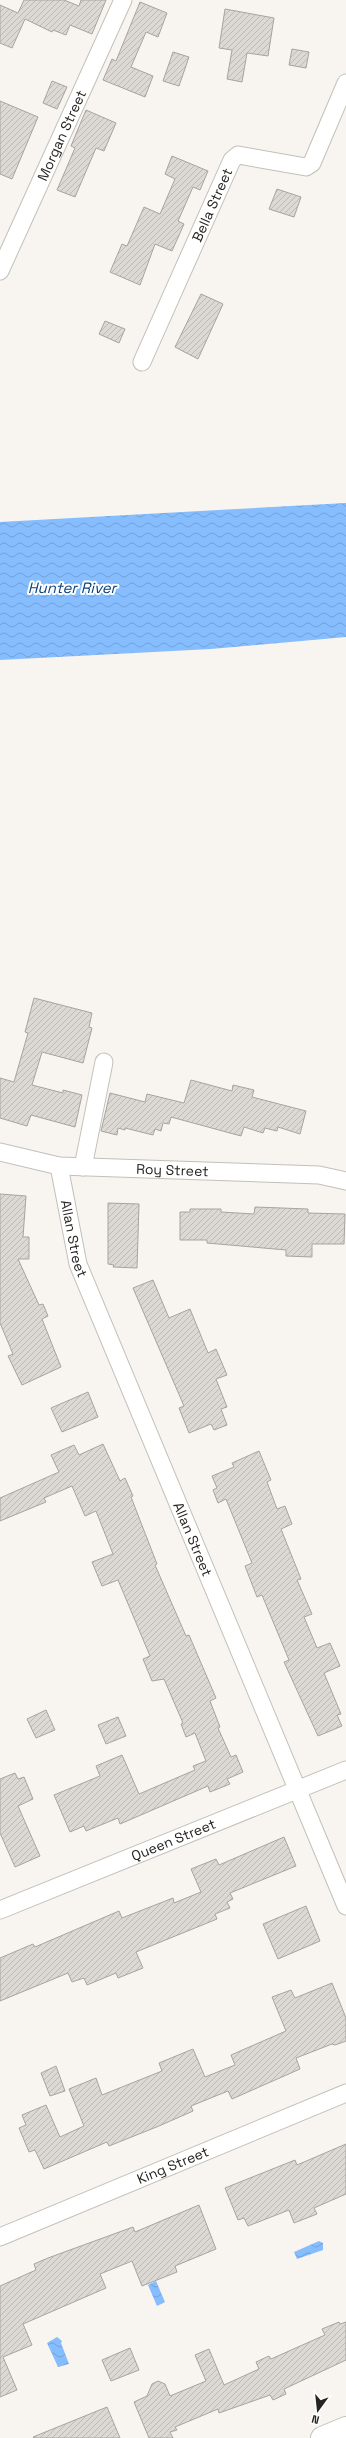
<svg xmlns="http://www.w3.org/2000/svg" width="346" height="2438" viewBox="0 0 346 2438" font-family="'Space Grotesk',sans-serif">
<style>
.water{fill:url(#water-waves)}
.building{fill:url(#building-hatch);stroke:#a7a49f}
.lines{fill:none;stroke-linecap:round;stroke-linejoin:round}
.street-casing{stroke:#c3c0ba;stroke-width:19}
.secondary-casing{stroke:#c3c0ba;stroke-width:24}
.street{stroke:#fff;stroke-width:17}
.secondary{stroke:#fff;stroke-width:22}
.labels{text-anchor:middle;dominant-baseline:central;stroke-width:4;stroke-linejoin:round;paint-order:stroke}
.street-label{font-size:14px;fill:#262422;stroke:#fff}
.water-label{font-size:15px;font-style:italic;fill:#0a447d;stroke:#fff}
</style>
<defs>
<pattern id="water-waves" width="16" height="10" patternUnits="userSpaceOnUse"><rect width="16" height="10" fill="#86bdfe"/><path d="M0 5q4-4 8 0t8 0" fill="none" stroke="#74a2d9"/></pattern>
<pattern id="building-hatch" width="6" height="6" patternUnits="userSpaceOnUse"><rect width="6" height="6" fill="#dcd9d4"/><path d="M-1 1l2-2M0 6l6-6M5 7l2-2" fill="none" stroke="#bdbab6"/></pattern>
</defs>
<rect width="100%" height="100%" fill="#f8f4ef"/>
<path class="water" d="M346 503V637L211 649 0 660V522Z
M319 2241 323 2243V2250L297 2259 294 2252Z
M156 2281 165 2302 157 2306 148 2285Z
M57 2337 62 2341 61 2343 69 2364 58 2367 47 2343Z"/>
<path class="building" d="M24 0H64L79 6 81 0H106L92 34 70 25 66 35 53 30 52 32 25 19 12 48 0 43V5L18 13Z
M140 2 167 13 158 37 146 32 131 67 153 76 145 97 103 80 112 59 116 61Z
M225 9 274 18 268 56 247 53 242 82 227 79 232 50 219 48Z
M292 49 309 52 306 68 289 65Z
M173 52 189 57 179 86 163 81Z
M52 81 67 87 57 109 43 103Z
M0 101 38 117 12 179 0 174Z
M86 110 116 123 104 151 96 148 75 197 57 190 75 148 71 146Z
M172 156 208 171 200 190 193 187 178 221 184 224 172 251 155 244 140 285 110 272 122 244 127 246 144 207 160 214 175 179 165 174Z
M277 189 301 197 294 217 269 209Z
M201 294 223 304 198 359 175 347Z
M105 321 125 329 119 343 99 334Z
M34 998 92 1013 89 1027 92 1028 83 1063 42 1052 32 1085 63 1093V1090L82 1095 75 1127 31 1115 27 1126 0 1118V1078L14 1082 28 1033 25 1032Z
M191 1080 232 1091 233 1085 254 1090 252 1097 306 1111 300 1134 278 1127 277 1131 265 1128 263 1133 244 1127 241 1136 171 1117 169 1124 163 1123 161 1131 155 1129 153 1135 125 1128V1130L118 1128 117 1135 101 1131 110 1093 145 1102 147 1094 184 1103Z
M0 1194 26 1196 23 1237H29V1259H18L39 1305 43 1304 48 1316 42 1319 61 1367 22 1385 8 1356 13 1354 0 1323Z
M108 1203 139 1204 137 1268 113 1267 114 1265 108 1264Z
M255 1207 308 1209V1213L345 1214 344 1244H312V1257L286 1256V1250L207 1243V1240H180V1212H190V1209H221V1212L254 1214Z
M153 1280 169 1318 190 1309 208 1353 216 1349 227 1375 216 1379 227 1407 221 1409 227 1425 214 1430 211 1424 189 1433 179 1408 184 1406 133 1288Z
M88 1392 98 1417 62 1432 51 1408Z
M103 1444 120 1481 125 1478 133 1496 131 1497 157 1564 155 1565 186 1636 189 1635 216 1698 210 1701 220 1727 218 1728 231 1757 236 1755 243 1772 227 1779 230 1784 210 1792 208 1786 120 1824 118 1818 86 1831 84 1826 70 1832 54 1795 100 1776 96 1766 122 1755 139 1794 195 1770 193 1766 206 1761 195 1733 186 1737 181 1724 183 1723 164 1679 152 1681 143 1659 150 1656 118 1580 102 1586 92 1562 113 1554 96 1511 85 1516 72 1486 44 1498 46 1502 0 1521V1498L59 1472 51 1455 74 1445 79 1455Z
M259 1451 271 1480 267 1482 277 1509 285 1506 292 1524 281 1529 301 1579 297 1580 312 1614 304 1617 317 1648 330 1643 340 1666 324 1673 341 1714 337 1715 342 1726 318 1736 284 1662 289 1660 262 1595 257 1597 245 1566 252 1563 226 1499 218 1503 213 1490 217 1488 212 1476 234 1467 232 1463Z
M46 1710 55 1730 36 1738 27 1719Z
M118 1717 126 1736 106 1744 98 1725Z
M15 1773 18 1779 24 1777 33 1799 18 1806 40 1856 15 1867 0 1833V1779Z
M284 1837 296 1866 230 1893 233 1899 227 1902 230 1908 215 1914 217 1919 136 1952 143 1968 118 1978 116 1973 87 1985 84 1978 72 1982 68 1973 0 2001V1958L33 1944 35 1947 119 1911 122 1918 173 1898 174 1903 201 1892 191 1869 216 1859 219 1865Z
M306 1906 320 1941 278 1959 263 1924Z
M332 1983 346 2018V2041L335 2045 332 2044 296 2058 300 2069 232 2099 228 2091 191 2106 193 2111 159 2126 109 2146 107 2142 44 2169 35 2150 29 2152 19 2128 26 2125 22 2115 46 2105 60 2137 84 2126 69 2089 96 2078 102 2095 162 2071 159 2063 193 2049 205 2077 235 2065 231 2055 286 2031 272 1997 291 1990 295 1998Z
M56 2066 65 2091 50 2096 41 2073Z
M346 2144V2194L314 2208 317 2214 294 2223 289 2210 248 2226 244 2218 238 2220 225 2188 295 2160 297 2165Z
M199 2205 216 2249 175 2266 177 2272 142 2286 132 2261 100 2274 106 2288 23 2324 32 2345 3 2357 17 2390 0 2397V2286L36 2270 34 2264 48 2258 133 2227 135 2232Z
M339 2322 340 2324 346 2322V2360L284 2389 286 2394 273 2400 270 2395 219 2413 218 2409 175 2427 177 2430 170 2432 173 2438H149L134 2402 147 2396 152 2384 158 2381 165 2384 170 2396 206 2381 195 2355 209 2349 224 2385 259 2369 256 2362 269 2356 271 2359 325 2335 322 2329Z
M130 2348 139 2370 111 2381 102 2360Z
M107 2407 120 2438H34L33 2437Z"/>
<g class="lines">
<g class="street-casing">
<g id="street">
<path id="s1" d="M0 271 123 0"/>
<path id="s2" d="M142 362 232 160 238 155 306 167 312 163 346 83"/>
<path id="s3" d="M0 1152 59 1166 319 1175 346 1181"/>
<path id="s4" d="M59 1166 78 1264 346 1906"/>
<path d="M83 1167 104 1062"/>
<path id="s5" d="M0 1910 346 1770"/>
<path id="s6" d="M0 2237 346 2093"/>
</g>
</g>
<g class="secondary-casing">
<path id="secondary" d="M322 2438 346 2428"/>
</g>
<use href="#street" class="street"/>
<use href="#secondary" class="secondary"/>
</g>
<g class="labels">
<g class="street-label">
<text stroke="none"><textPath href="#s1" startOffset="149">Morgan Street</textPath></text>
<text stroke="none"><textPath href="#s2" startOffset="172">Bella Street</textPath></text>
<text stroke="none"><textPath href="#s3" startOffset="174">Roy Street</textPath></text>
<text stroke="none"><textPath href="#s4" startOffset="74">Allan Street</textPath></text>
<text stroke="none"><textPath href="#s4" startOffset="398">Allan Street</textPath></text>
<text stroke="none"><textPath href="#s5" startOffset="187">Queen Street</textPath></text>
<text stroke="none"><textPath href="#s6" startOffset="187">King Street</textPath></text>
</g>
<g class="water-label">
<text x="72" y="587">Hunter River</text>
</g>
</g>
<g transform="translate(318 2410) rotate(195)" stroke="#ffffff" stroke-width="3" paint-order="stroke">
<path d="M0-3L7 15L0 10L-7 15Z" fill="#262422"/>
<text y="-6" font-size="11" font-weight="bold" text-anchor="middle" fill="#262422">N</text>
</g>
</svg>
